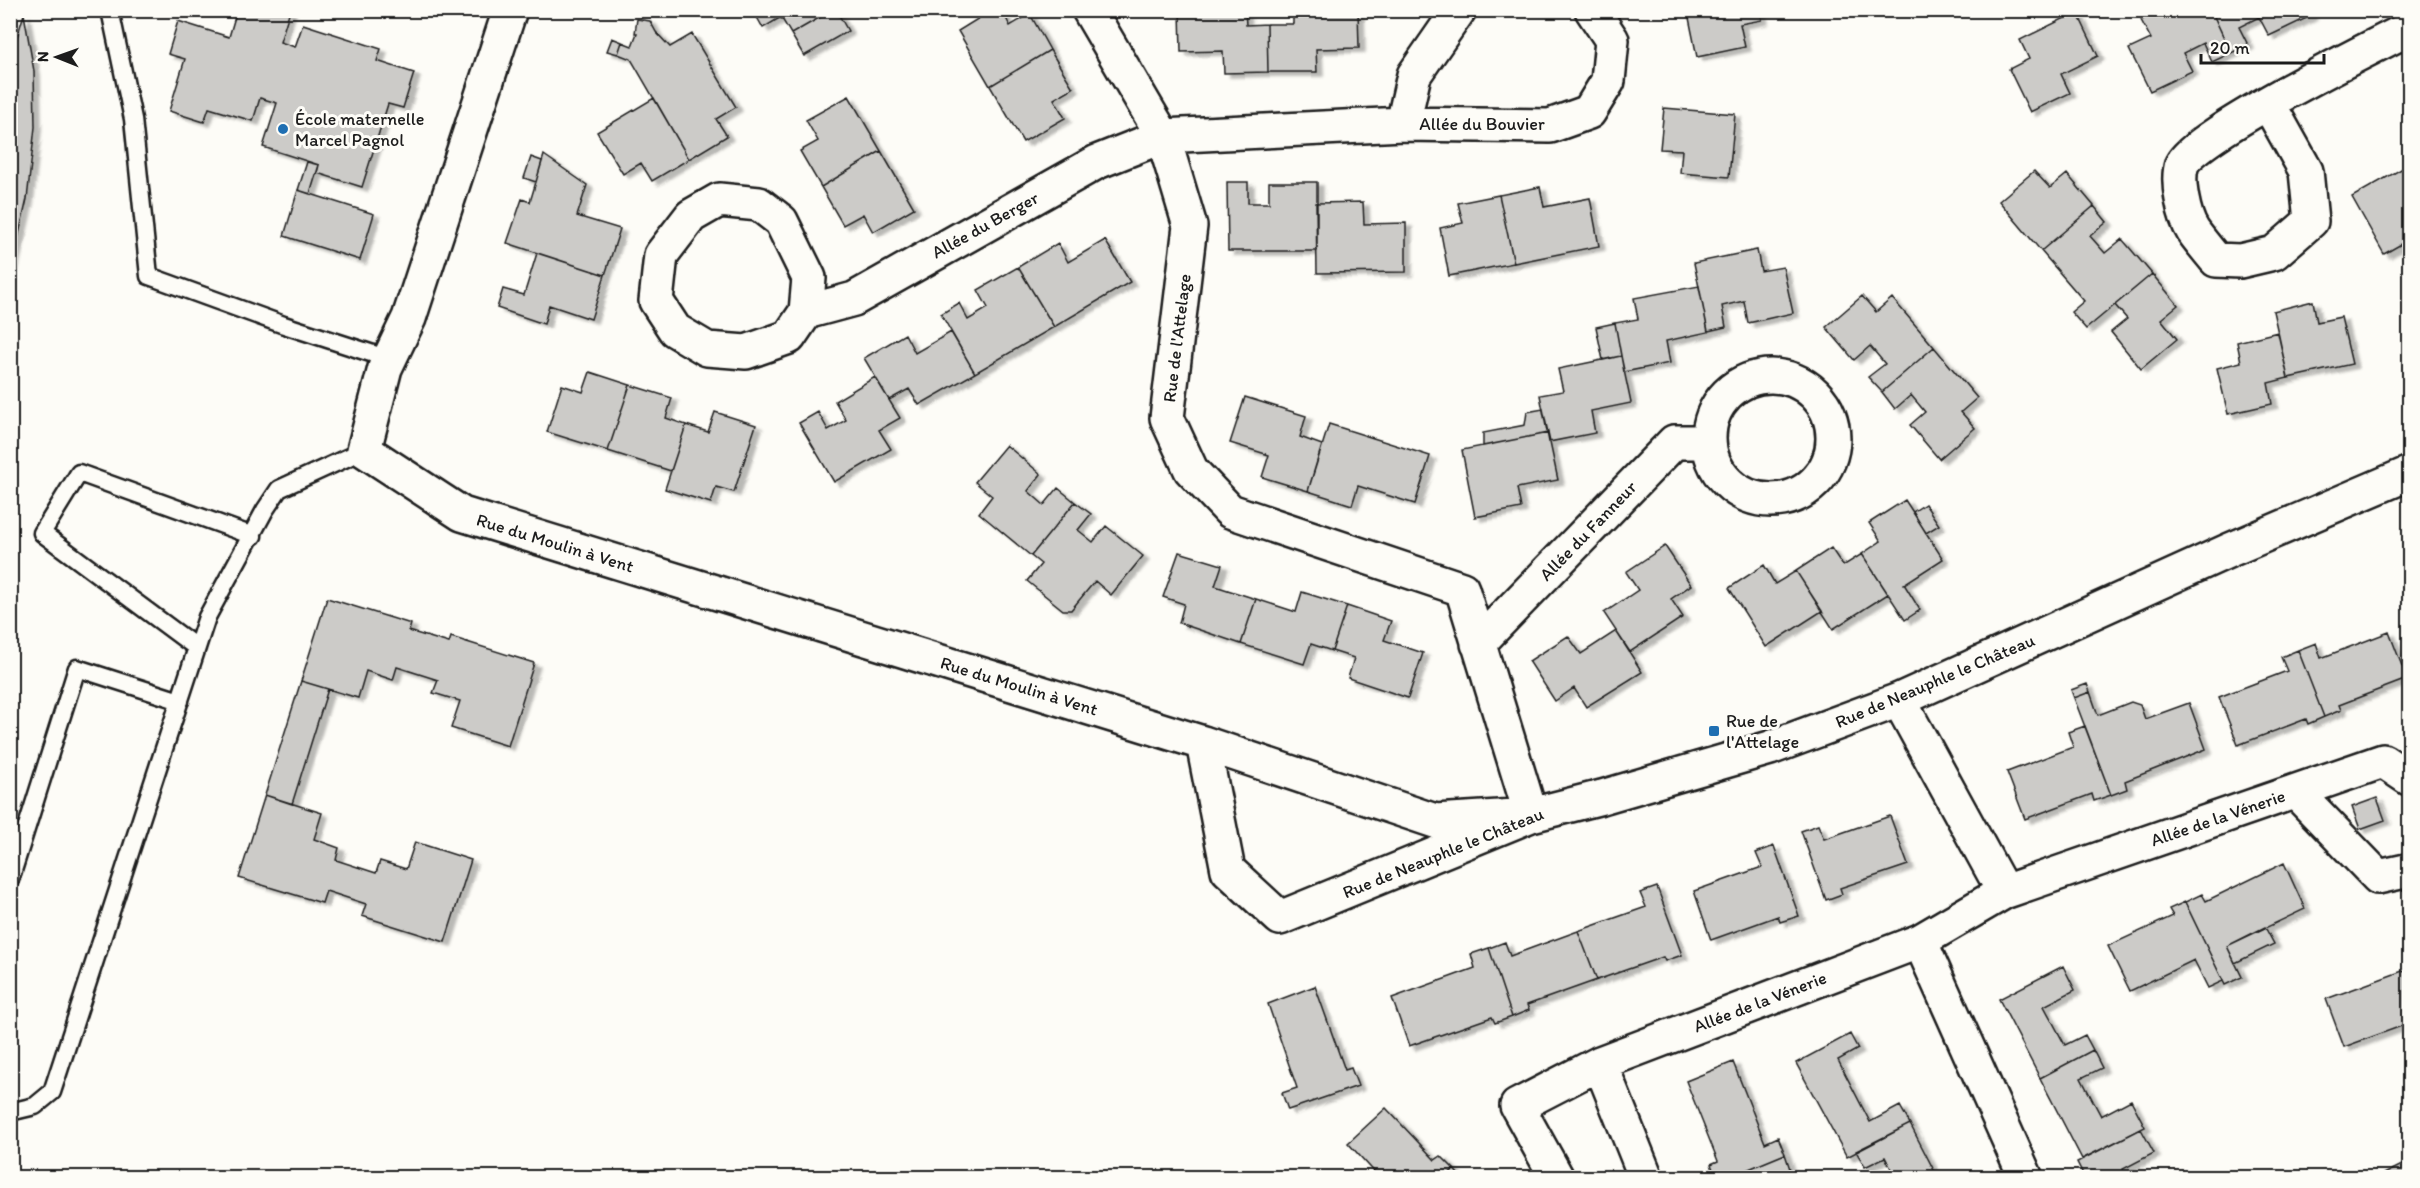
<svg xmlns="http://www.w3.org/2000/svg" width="2420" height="1188" viewBox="0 0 2420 1188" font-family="Itim,sans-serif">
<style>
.building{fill:#cccbc8;stroke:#1c1c1c;stroke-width:1.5;filter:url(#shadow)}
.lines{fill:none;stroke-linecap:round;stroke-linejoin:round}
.lane-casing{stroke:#1c1c1c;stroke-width:21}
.street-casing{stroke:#1c1c1c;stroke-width:38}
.lane{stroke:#fdfcf7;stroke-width:16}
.street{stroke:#fdfcf7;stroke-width:33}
.poi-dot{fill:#1f6fb2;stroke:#fdfcf7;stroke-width:2}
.labels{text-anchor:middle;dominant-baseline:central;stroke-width:6;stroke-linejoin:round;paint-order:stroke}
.poi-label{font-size:18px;fill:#1c1c1c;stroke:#fdfcf7;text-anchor:start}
.street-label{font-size:18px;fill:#1c1c1c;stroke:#fdfcf7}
</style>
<defs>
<filter id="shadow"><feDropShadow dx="6" dy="4" stdDeviation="1.5" flood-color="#0004"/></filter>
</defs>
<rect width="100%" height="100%" fill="#fdfcf7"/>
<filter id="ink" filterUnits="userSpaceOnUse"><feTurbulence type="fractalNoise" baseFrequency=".0167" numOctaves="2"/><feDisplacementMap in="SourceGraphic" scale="12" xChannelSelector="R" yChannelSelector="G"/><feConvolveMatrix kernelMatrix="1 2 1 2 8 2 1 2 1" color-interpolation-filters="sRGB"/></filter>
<g filter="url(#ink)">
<path class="building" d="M237 10H290L280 42 295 47 303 24 381 49 377 61 414 73 403 108 388 104 362 187 317 173 319 165 263 147 277 103 260 98 253 121 209 108 204 122 169 111 185 59 168 54 178 21 229 37Z
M753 10H833L791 34 781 17 763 28Z
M833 10H836L848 31 804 56 791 34Z
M992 10H1002L1010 26 1030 14 1050 50 990 86 958 31Z
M1180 10H1245L1246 25 1267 24 1268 72 1224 73 1223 51 1181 52Z
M1293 10H1358L1359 48 1316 49 1317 72H1268L1267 24H1293Z
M1697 10H1760L1762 20 1740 24 1745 47 1697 57 1688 13Z
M2161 10H2211L2231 53 2212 62 2203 43 2183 53 2192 71 2150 91 2129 49 2151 39 2141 20Z
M2211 10H2308L2311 16 2269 36 2259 17 2239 27 2248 45 2231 53Z
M2077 12 2098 56 2061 74 2070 93 2030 112 2009 69 2029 59 2020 40Z
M24 14 34 71 35 127 27 199 10 273V60Z
M637 19 650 21 656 32 670 47 692 34 736 107 716 119 727 136 689 159 631 59 618 54 622 42 632 46 637 33H635Z
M612 38 622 42 618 54 607 51Z
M1050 50 1073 88 1054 99 1065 118 1023 142 990 86Z
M849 96 881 151 821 187 800 151 818 141 806 120Z
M654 98 689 159 652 181 641 163 623 174 597 132Z
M1664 108 1735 114 1729 177 1680 173 1682 150 1660 149Z
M881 151 914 208 873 232 863 214 843 225 821 187Z
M544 155 587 185 577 216 620 229 605 275 507 243 522 199 530 202Z
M531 157 542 161 536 182 524 178Z
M307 162 319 165 310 194 298 190Z
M2410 164V186L2403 190 2410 201V254L2403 243 2384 254 2352 197Z
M2034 171 2050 188 2067 174 2094 206 2041 251 1999 201Z
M1227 182H1248V203H1269V182H1317V251H1228Z
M1540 187 1544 207 1590 198 1599 246 1514 263 1499 195Z
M298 190 374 214 360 260 284 236Z
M1499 195 1514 263 1449 276 1440 228 1463 223 1458 203Z
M1363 202 1364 224 1406 223V272L1317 273 1316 203Z
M2094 206 2107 222 2090 236 2105 253 2122 239 2152 274 2086 329 2071 312 2084 301 2041 251Z
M1105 240 1130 282 1054 327 1018 267 1058 243 1068 262Z
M1757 250 1761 271 1783 267 1793 313 1748 323 1744 301 1722 306 1726 327 1708 331 1694 263Z
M537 253 605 275 591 319 549 305 544 324 497 308 503 289 524 295Z
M1018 267 1054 327 975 373 941 314 959 303 968 320 988 308 978 290Z
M2152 274 2178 305 2161 319 2177 339 2141 369 2111 332 2127 319 2115 305Z
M1699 286 1708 332 1666 341 1670 363 1624 372 1615 323 1638 319 1634 298Z
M1862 296 1876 312 1892 298 1934 347 1882 392 1868 377 1885 364 1870 346 1854 360 1826 327Z
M2313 301 2317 322 2341 317 2352 364 2288 378 2273 311Z
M1615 323 1621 356 1603 360 1596 327Z
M951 332 975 373 919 405 909 389 889 400 864 358 905 334 915 353Z
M2278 332 2288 378 2268 383 2272 404 2228 414 2217 368 2241 362 2237 342Z
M1934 347 1977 398 1961 412 1975 428 1939 459 1910 425 1925 412 1911 395 1895 409 1882 392Z
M1621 356 1631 403 1591 411 1595 433 1549 442 1540 395 1563 391 1558 369Z
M590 372 630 385 608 451 547 432 562 385 583 392Z
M875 377 900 418 879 430 891 449 834 482 799 423 818 412 828 430 846 420 835 401Z
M630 385 672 398 666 418 686 425 671 471 608 451Z
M1245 397 1306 416 1300 437 1322 445 1308 491 1262 477 1269 455 1230 443Z
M1543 409 1548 433 1483 446V433L1525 425 1527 412Z
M715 412 756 425 734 492 716 487 711 503 665 489 686 425 708 432Z
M1329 424 1430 456 1415 504 1358 486 1352 505 1308 491Z
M1548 433 1558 480 1517 488 1521 508 1475 517 1462 450Z
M1006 445 1041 474 1028 491 1044 505 1058 488 1075 502 1031 556 979 513 992 496 975 482Z
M1905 500 1943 559 1904 584 1920 610 1905 620 1862 554 1881 541 1869 523Z
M1075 502 1091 514 1078 530 1093 542 1106 526 1143 556 1111 595 1095 581 1071 610H1063L1027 581 1041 564 1031 556Z
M1925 504 1939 525 1926 533 1913 512Z
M1665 546 1691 585 1671 599 1683 617 1630 652 1604 613 1638 590 1626 572Z
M1831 548 1843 566 1862 554 1888 594 1833 629 1796 571Z
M1179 552 1222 565 1215 586 1256 599 1241 644 1179 623 1184 604 1163 597Z
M1764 565 1775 584 1796 571 1822 611 1766 647 1729 588Z
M1302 592 1347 606 1332 651 1311 644 1304 664 1241 644 1256 599 1296 612Z
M327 598 411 624 409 631 449 643 451 637 534 663 508 746 451 728 460 701 433 693 438 680 397 667 393 680 366 671 358 698 301 681Z
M1347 606 1391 621 1384 640 1423 653 1408 698 1348 678 1354 658 1332 651Z
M1616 631 1642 672 1586 707 1574 688 1555 701 1529 661 1568 636 1581 654Z
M2389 632 2407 679 2339 705 2341 710 2324 717 2298 650 2316 643 2321 658Z
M2298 650 2324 717 2308 724 2306 719 2238 745 2219 697 2287 671 2281 657Z
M301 681 328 689 292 804 265 795Z
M2087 684 2090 692 2074 698 2071 690Z
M2090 692 2098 715 2131 702 2140 705 2145 719 2189 703 2206 749 2125 781 2127 789 2111 795 2074 698Z
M2085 726 2111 795 2094 801 2092 794 2025 819 2007 772 2073 747 2068 732Z
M265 795 322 813 314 839 339 848 336 860 376 873 380 861 406 869 415 842 471 860 445 942 362 916 366 904 326 891 322 903 239 878Z
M2377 798 2385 820 2360 829 2352 807Z
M1890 816 1908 865 1840 888 1842 894 1826 900 1801 831 1818 825 1824 839Z
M1774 846 1799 916 1780 922 1778 916 1711 940 1694 891 1762 867 1756 853Z
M2284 863 2305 909 2227 946 2242 977 2225 985 2185 902 2202 894 2206 901Z
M1657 887 1682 955 1665 961 1663 957 1597 980 1578 931 1646 907 1640 893Z
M2185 902 2223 981 2208 988 2194 960 2130 991 2108 946 2173 916 2169 909Z
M2265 927 2274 944 2235 963 2227 946Z
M1578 931 1597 980 1527 1005 1529 1010 1512 1017 1489 948 1505 942 1510 956Z
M1489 948 1512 1017 1495 1023 1492 1017 1409 1046 1392 998 1475 968 1471 954Z
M2410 961V1023L2344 1047 2326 999 2408 969 2406 962Z
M2063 966 2075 990 2044 1006 2065 1045 2085 1035 2093 1050 2040 1078 1999 999Z
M1315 986 1345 1070 1351 1068 1358 1086 1288 1110 1282 1093 1297 1088 1268 1004Z
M1850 1034 1858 1049 1838 1060 1870 1122 1900 1106 1910 1124 1847 1157 1796 1063Z
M2093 1050 2102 1068 2081 1078 2101 1116 2131 1100 2145 1127 2082 1159 2040 1078Z
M1733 1062 1765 1143 1778 1137 1785 1154 1727 1178H1716L1711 1164 1718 1161 1686 1081Z
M1386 1108 1435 1160 1441 1156 1454 1169 1444 1178H1380L1348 1143Z
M1910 1124 1938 1178H1896L1885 1157 1865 1167 1856 1151Z
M2141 1129 2154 1153 2123 1169 2127 1178H2085L2077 1162Z
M1785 1154 1791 1172 1778 1178H1727Z
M2410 1161V1178H2385L2384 1174Z
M1454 1169 1461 1178H1444Z"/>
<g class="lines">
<g class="lane-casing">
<path id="lane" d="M110 10 133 119 149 276 284 325 389 359
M197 648 42 533 79 473 253 536
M10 880 77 668 180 701
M10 1112 35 1106 52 1092 207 617 265 510 279 489 364 450"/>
</g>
<g class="street-casing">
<path id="street" d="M510 10 409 318 385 368 364 450 462 514 1203 743 1435 821 1531 815
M1089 10 1163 136 1190 226 1167 418 1191 470 1230 511 1462 589 1531 815
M2268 103 2306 171 2311 221 2274 253 2240 261 2216 260C2208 250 2200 241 2193 231 2184 217 2176 181 2182 164 2195 135 2372 47 2410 28
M1403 124 1414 75 1459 10
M806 312 809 278 781 221 759 204 719 200 691 216 661 255 656 301 675 330 707 349 746 352 789 337 806 312 854 299 1097 162 1163 136 1403 124 1550 126 1589 112 1608 81 1612 40 1592 10
M1709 438a62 62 0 1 1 124 0a62 62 0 1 1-124 0Z
M1478 644 1674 442H1708
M1899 700 2004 892 2383 761 2410 779
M1203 743 1228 870 1280 918 1531 815 1602 797 1770 748 1899 700 2230 550 2410 473
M2296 792 2378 877 2410 870
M1920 941 2026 1178
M1600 1063 1646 1178
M1557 1178 1517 1106 1600 1063 1920 941 2004 892"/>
</g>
<use href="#lane" class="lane"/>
<use href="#street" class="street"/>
</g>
</g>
<g class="poi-dot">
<circle cx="283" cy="129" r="6"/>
<rect x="1708" y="725" width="12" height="12" rx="3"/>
</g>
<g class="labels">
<g class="poi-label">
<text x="295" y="119">École maternelle<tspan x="295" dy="21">Marcel Pagnol</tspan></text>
<text x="1726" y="721">Rue de<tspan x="1726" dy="21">l'Attelage</tspan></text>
</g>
<g class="street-label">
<text x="1482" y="124">Allée du Bouvier</text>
<text transform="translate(985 225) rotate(-29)">Allée du Berger</text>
<text transform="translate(1177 338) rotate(-83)">Rue de l'Attelage</text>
<text transform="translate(1588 531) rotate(-46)">Allée du Fanneur</text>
<text transform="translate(555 543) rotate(17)">Rue du Moulin à Vent</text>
<text transform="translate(1935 681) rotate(-23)">Rue de Neauphle le Château</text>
<text transform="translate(1019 686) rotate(17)">Rue du Moulin à Vent</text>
<text transform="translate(2218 818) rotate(-19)">Allée de la Vénerie</text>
<text transform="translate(1443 853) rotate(-22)">Rue de Neauphle le Château</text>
<text transform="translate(1760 1002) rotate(-21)">Allée de la Vénerie</text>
</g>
</g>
<rect width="2420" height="1188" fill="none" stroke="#fdfcf7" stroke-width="36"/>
<rect x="18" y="18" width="2384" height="1152" fill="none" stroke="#1c1c1c" stroke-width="2" filter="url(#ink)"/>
<g transform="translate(57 57) rotate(271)" stroke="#fdfcf7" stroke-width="4.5" paint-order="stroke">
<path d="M0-4.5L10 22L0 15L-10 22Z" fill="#1c1c1c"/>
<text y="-9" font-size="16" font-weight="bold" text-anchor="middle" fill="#1c1c1c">N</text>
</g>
<path d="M2201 54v9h123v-9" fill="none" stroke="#1c1c1c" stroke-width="3"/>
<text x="2210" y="54" font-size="18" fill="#1c1c1c" stroke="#fdfcf7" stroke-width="4.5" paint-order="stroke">20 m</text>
</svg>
